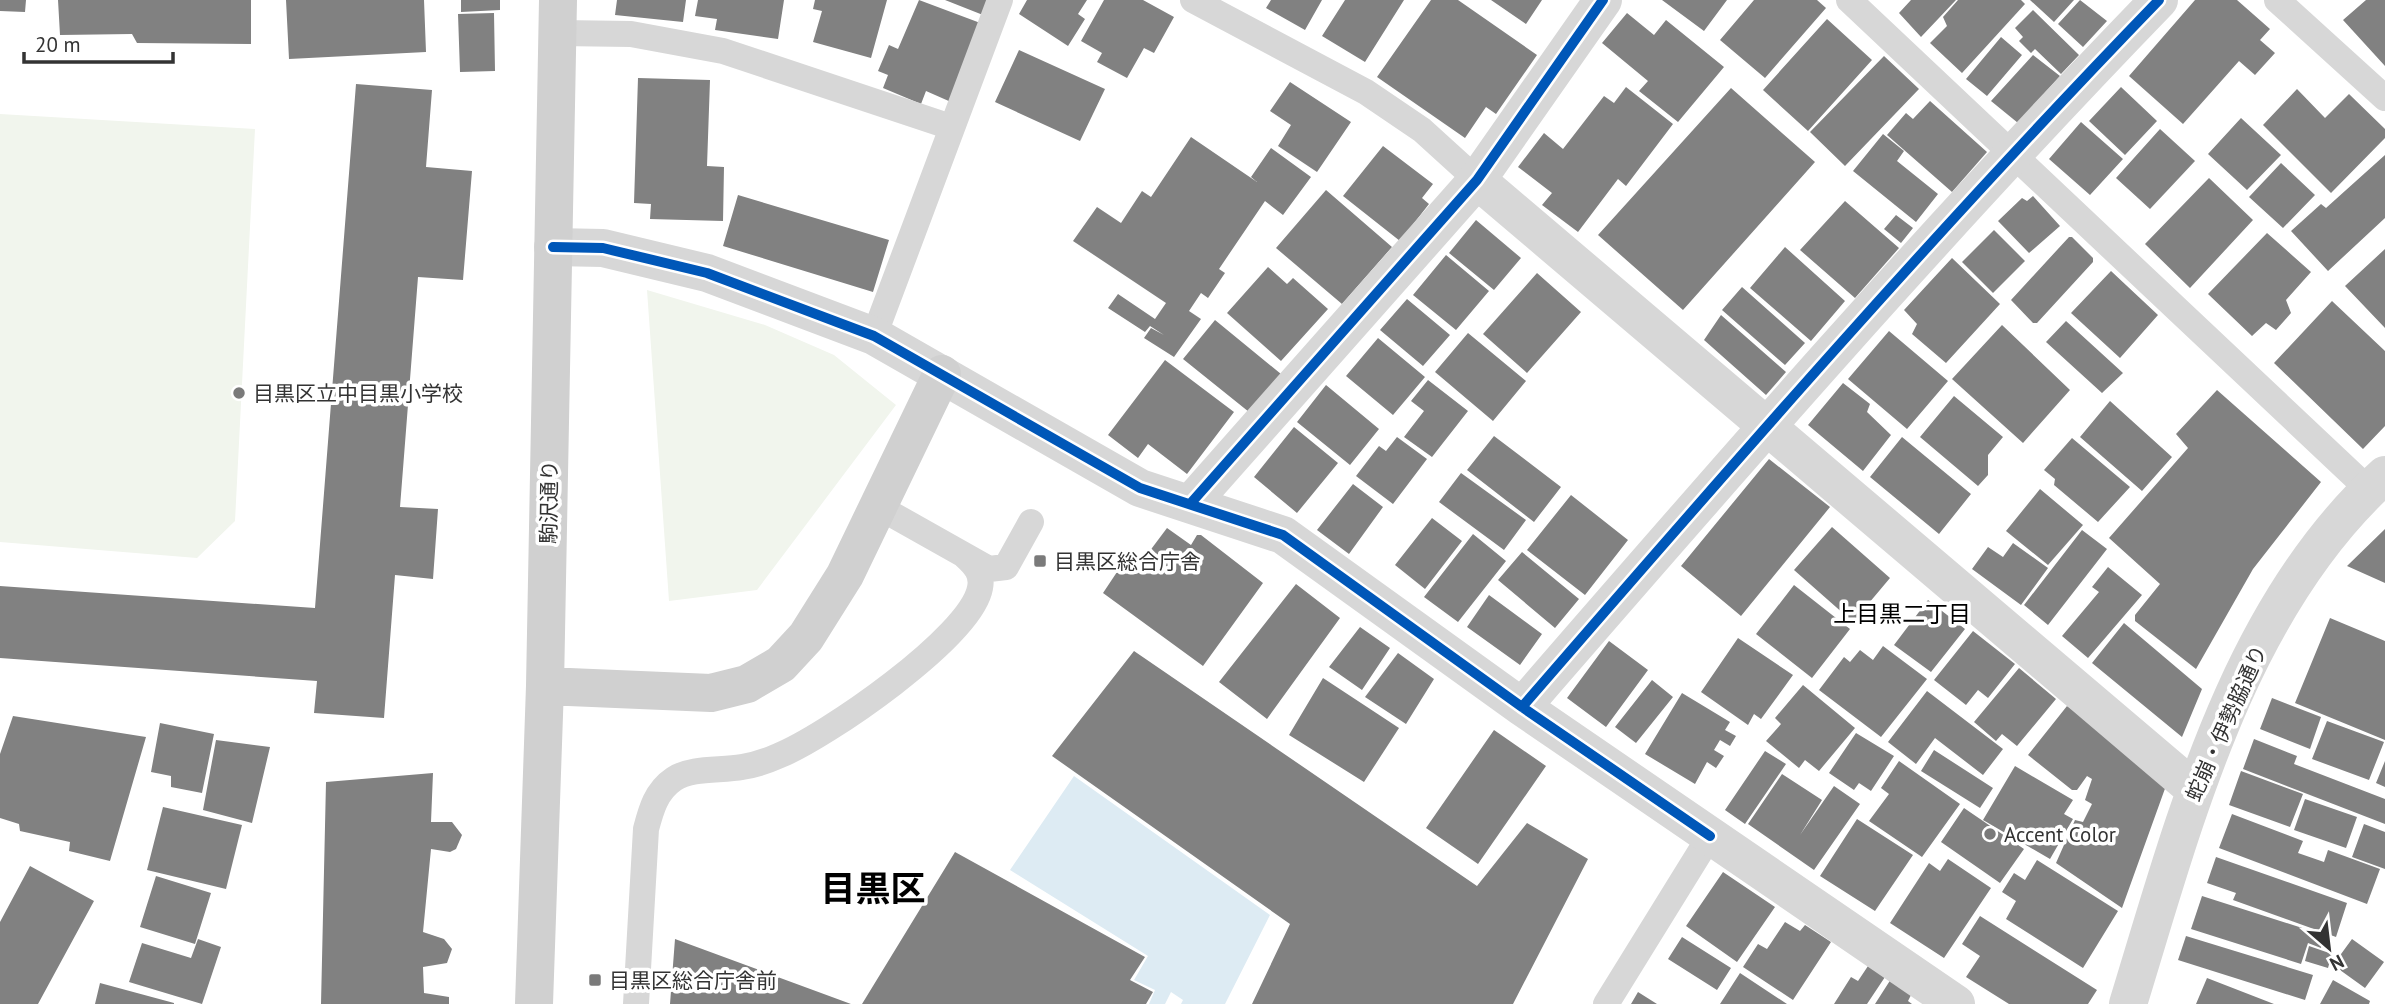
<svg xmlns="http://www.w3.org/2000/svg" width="2385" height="1004" viewBox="0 0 2385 1004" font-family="'PT Sans','Noto Sans JP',sans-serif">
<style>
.green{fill:#f1f5ed}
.water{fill:#ddebf3}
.building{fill:#818181}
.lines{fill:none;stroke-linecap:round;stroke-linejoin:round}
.lane{stroke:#d7d7d7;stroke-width:26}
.street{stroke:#d7d7d7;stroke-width:38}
.secondary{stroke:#d0d0d0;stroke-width:38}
.cycleway-casing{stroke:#fff;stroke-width:15}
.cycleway{stroke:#0057b8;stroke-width:10}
.poi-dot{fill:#7a7a7a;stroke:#fff;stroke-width:2.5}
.labels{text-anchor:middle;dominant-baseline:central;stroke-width:7;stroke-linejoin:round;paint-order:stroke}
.poi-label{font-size:21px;fill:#333;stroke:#fff;text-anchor:start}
.street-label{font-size:21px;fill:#333;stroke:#fff}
.neighbourhood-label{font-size:23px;fill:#000;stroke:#fff}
.town-label{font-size:35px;font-weight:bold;fill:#000;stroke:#fff}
</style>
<rect width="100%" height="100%" fill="#fff"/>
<path class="green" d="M0 114 255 129 235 521 197 558 0 542Z
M647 290 765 325 834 355 896 405 757 590 669 601Z"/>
<path class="water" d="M1074 776 1270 915 1225 1004H1181L1183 1000 1171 992 1165 1004H1149L1155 990 1134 980 1148 956 1010 870Z"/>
<path class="building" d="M0 0H26L25 12 0 11Z
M58 0H251V44L137 43 132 34 60 35Z
M286 0H424L426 52 289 59Z
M461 0H500V10L461 12Z
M617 0H686L683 22 615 15Z
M698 0H784L778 39 715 30 717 19 695 16Z
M815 0H887L871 58 813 42 822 11 813 9Z
M919 0 983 24 951 102 926 91 921 104 883 88 888 75 878 71 889 45 898 49Z
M945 0H990L983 15Z
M1027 0H1087L1078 14 1085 19 1068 46 1019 14Z
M1104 0H1143L1174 17 1154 53 1144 48 1127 78 1097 62 1102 53 1081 41Z
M1271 0H1322L1305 30 1266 8Z
M1345 0H1404L1365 62 1322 36Z
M1431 0H1458L1537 55 1496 114 1486 107 1465 138 1377 77Z
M1491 0H1542L1526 24Z
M1662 0H1727L1704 31Z
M1754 0H1817L1826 8 1765 78 1720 40Z
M1911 0H1956L1921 37 1899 13Z
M1958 0H2021L2025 4 1962 73 1930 43 1947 26 1943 17Z
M2030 0H2074L2054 22Z
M2080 0 2107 21 2083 47 2058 24Z
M2195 0H2237L2270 29 2260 40 2275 53 2255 75 2239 61 2183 124 2129 76Z
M2366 0H2385V66L2343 20Z
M2033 10 2079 55 2061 74 2035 49 2031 53 2019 41 2023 37 2015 28Z
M494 13 495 71 460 72 458 14Z
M1627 13 1654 35 1666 20 1724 67 1678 122 1639 91 1648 81 1602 43Z
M1827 19 1872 60 1808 131 1763 90Z
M2001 37 2022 55 1987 96 1966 79Z
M1019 50 1105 89 1080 141 995 102Z
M2033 55 2060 76 2018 123 1991 101Z
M1884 56 1919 89 1845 166 1810 132Z
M638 78 710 80 707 166 724 167 723 221 650 219 651 204 634 203Z
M1290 82 1351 122 1317 172 1278 146 1291 125 1270 111Z
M356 84 432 90 426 167 472 171 463 280 418 277 400 507 438 509 433 579 395 575 384 718 314 713 317 681 0 658V586L315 608Z
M1626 87 1673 124 1626 186 1618 179 1578 232 1542 205 1552 193 1518 167 1544 133 1563 149 1604 96 1614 103Z
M2121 87 2157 121 2125 155 2089 121Z
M1731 88 1815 162 1683 310 1598 235Z
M2297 89 2325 118 2349 94 2385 129V138L2331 193 2263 125Z
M1930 101 1987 152 1952 192 1887 135 1906 113 1913 119Z
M2241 118 2281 155 2247 190 2208 154Z
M2081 122 2123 159 2090 195 2049 159Z
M2160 129 2195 161 2150 209 2116 178Z
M1883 134 1904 151 1897 161 1938 194 1916 222 1853 171Z
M1191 137 1257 182 1251 177 1271 148 1311 177 1283 215 1265 201 1219 269 1225 273 1208 298 1201 293 1189 311 1201 319 1174 357 1144 338 1151 328 1164 335 1150 326 1145 332 1108 308 1118 294 1155 319 1166 303 1073 241 1097 207 1121 223 1142 191 1151 197Z
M1383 146 1433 184 1422 198 1429 204 1400 241 1343 196Z
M2385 155V218L2328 271 2291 231 2321 204 2326 208Z
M2281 163 2315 195 2283 228 2249 197Z
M2209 178 2253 220 2190 288 2145 244Z
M1326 190 1392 247 1342 304 1276 248Z
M738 195 889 240 873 292 723 246Z
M2033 196 2060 226 2029 253 1998 221 2022 198 2027 201Z
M1845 201 1899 248 1855 298 1800 250Z
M1896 215 1913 228 1901 243 1884 229Z
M1476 220 1521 258 1494 290 1449 253Z
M1994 230 2025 261 1993 293 1962 262Z
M2267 233 2311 272 2286 300 2291 313 2276 330 2266 323 2252 336 2208 294Z
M2069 237H2072L2093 258V262L2037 323H2033L2011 300Z
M1785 247 1845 301 1811 341 1750 288Z
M2385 249V328L2345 286Z
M1446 255 1489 291 1456 330 1413 295Z
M1952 258 2000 304 1946 363 1912 334 1917 324 1904 310Z
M1268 267 1287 284 1293 278 1328 309 1281 361 1227 313Z
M2111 271 2158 315 2120 358 2071 313Z
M1537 273 1581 312 1527 373 1483 334Z
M1742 287 1805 343 1785 365 1722 310Z
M1407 299 1450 335 1423 366 1380 330Z
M2332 301 2385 351V426L2363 449 2274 363Z
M1721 315 1786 372 1766 395 1704 340Z
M1215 320 1281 374 1249 412 1183 359Z
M2066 321 2123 373 2102 393 2046 342Z
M2002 325 2070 390 2023 443 1952 379Z
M1889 331 1948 381 1907 429 1848 379Z
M1468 333 1526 381 1493 421 1435 372Z
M1378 338 1425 377 1393 415 1346 376Z
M1165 360 1234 412 1187 474 1148 444 1138 458 1108 435Z
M1428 380 1468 411 1432 457 1404 437 1424 411 1411 401Z
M1843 383 1870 404 1867 412 1891 435 1863 471 1808 425Z
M1326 385 1379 429 1350 465 1297 422Z
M2217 390 2321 482 2253 569 2196 669 2135 621V615L2160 584 2109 538 2188 448 2176 434Z
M1954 396 2003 437 1988 455V475L1978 486 1920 437Z
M2110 401 2172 457 2142 491 2080 437Z
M1294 427 1338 463 1297 513 1254 477Z
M1494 436 1561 487 1534 522 1467 470Z
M1397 437 1427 459 1393 504 1356 476 1379 446 1386 451Z
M1902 437 1971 494 1939 534 1870 477Z
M2072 438 2130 487 2098 522 2054 485 2055 479 2044 470Z
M1769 459 1830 507 1741 616 1681 566Z
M1461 473 1526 520 1504 550 1439 502Z
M1353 484 1383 507 1349 554 1317 530Z
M2040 489 2083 525 2048 565 2006 531Z
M1571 495 1628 540 1585 595 1527 550Z
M1432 518 1462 541 1425 589 1395 565Z
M1832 527 1890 578 1853 622 1794 570Z
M1167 528 1191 545 1197 535H1201L1263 583 1203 666 1103 593 1121 566 1134 572Z
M2385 529V583L2347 566Z
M2082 530 2107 549 2048 625 2024 605Z
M1473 534 1506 561 1458 622 1424 597Z
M2013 543 2048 568 2021 605 1972 569 1988 547 2003 557Z
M1522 552 1579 599 1555 628 1498 580Z
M2108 567 2142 595 2088 658 2062 636 2099 592 2092 587Z
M1296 584 1340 618 1267 719 1219 682Z
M1794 585 1850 629 1812 678 1756 634Z
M1489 595 1542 634 1520 665 1467 627Z
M1928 600 1965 629 1931 672 1894 645Z
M2330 618 2385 641V740L2295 703Z
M2124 623 2202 689 2182 737 2092 663Z
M1360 627 1390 648 1362 690 1329 667Z
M1973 631 2015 664 1988 698 1978 690 1966 705 1934 680Z
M1738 638 1793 675 1761 719 1754 714 1748 725 1701 692Z
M1609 641 1648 670 1606 727 1567 698Z
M1883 646 1927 679 1881 737 1819 690 1844 657 1850 662 1860 650 1873 660Z
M1134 651 1477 886 1527 823 1588 859 1513 1004H1252L1290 924 1052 756Z
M1398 653 1434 679 1406 724 1365 697Z
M2019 668 2056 699 2017 746 2002 734 1996 741 1974 722Z
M1323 678 1399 728 1364 782 1289 735Z
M1652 680 1673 697 1636 743 1615 727Z
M1803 685 1855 728 1819 771 1805 760 1799 768 1766 741 1781 724 1775 718Z
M1927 691 2003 749 1983 775 1935 738 1916 764 1888 742Z
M1682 693 1730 722 1725 730 1736 736 1730 746 1720 740 1714 750 1724 756 1716 768 1707 762 1695 784 1645 754Z
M2272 698 2321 717 2310 749 2260 729Z
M2067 706 2155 765 2167 783 2122 908 2056 863 2075 820 2083 822 2092 804 2085 800 2092 779 2087 776 2077 790H2072L2028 755Z
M13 716 146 737 110 861 69 851 70 842 20 831 19 824 0 818V754Z
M2327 721 2384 742 2369 780 2312 759Z
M160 723 214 734 202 793 171 787V776L151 772Z
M1494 730 1546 766 1478 864 1426 828Z
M1856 733 1894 756 1871 791 1859 783 1854 790 1829 773Z
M2254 739 2297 756 2294 764 2385 799V824L2243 769Z
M216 740 270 747 252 823 203 810Z
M1934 750 1993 788 1980 808 1921 771Z
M1765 751 1786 764 1745 824 1725 810Z
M1899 761 1960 804 1922 857 1869 821 1889 794 1881 788Z
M2385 761V787L2376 783Z
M2015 766 2073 800 2064 814 2073 819 2050 859 1983 820Z
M2241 771 2303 794 2290 827 2229 805Z
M433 773 431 822H452L462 835 456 849 450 852 431 849 423 932 444 939 452 949 447 963 423 967 424 993 449 997V1004H321L326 782Z
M1782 774 1822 800 1800 835 1834 786 1860 804 1814 870 1748 824Z
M2305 799 2357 817 2346 848 2294 830Z
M163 807 242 825 226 889 147 870Z
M1964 808 2024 849 2000 883 1941 842Z
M2232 814 2303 841 2298 853 2324 862 2328 850 2380 869 2367 904 2219 848Z
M1857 819 1913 855 1875 911 1820 876Z
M2364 824 2385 832V869L2352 857Z
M955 852 1145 957 1130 980 1153 992 1146 1004H862Z
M2216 857 2347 903 2336 937 2233 900 2236 893 2207 883Z
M1948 859 1991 888 1944 958 1890 923 1929 863 1940 871Z
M2037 860 2118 911 2083 968 2006 919 2016 901 2002 892 2014 873 2025 880Z
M30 866 94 901 38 1004H0V922Z
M1723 872 1775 907 1737 962 1686 926Z
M156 876 211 893 195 944 140 927Z
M2202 896 2324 935 2321 948 2308 943 2301 964 2191 929Z
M1980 916 2097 990 2088 1004H2009L1966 977 1980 956 1962 944Z
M1785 922 1800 931 1805 925 1831 942 1793 1000 1743 967 1758 944 1767 949Z
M2186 936 2313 975 2305 1000 2178 960Z
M1682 937 1731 968 1717 990 1668 959Z
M198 939 221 947 202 1004 129 982 142 943 191 958Z
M675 939 851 1004H670Z
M2352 939 2384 962 2365 988 2333 965Z
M2309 946 2332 954 2328 968 2305 961Z
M1868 966 1885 977 1867 1004H1834L1851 977 1858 981Z
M1740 973 1787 1004H1720Z
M2207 978 2274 1004H2196Z
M1891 979 1912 993 1908 1001 1912 1004H1875Z
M2333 980 2370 1001 2369 1004H2320Z
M100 983 174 1003V1004H95Z
M1638 992 1657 1004H1631Z"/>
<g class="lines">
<path class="lane" d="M1193 0 1366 92 1422 130 1477 180
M1849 0 2369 490
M2277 0 2385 98
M559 33 631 34 723 51 951 127
M874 336 1000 0
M877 506 989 569 1006 567 1031 522
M636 1004 646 829C651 810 656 791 674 779 692 767 721 771 742 767 754 765 767 761 778 756 824 738 971 637 980 588 983 574 975 565 965 556
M1606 1004 1710 836"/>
<path class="street" d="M1477 180 2194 789
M553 247 603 248 707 273 874 336 1140 488 1283 535 1522 707 1956 1004
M1191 503 1477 180 1603 0
M1522 707C1730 467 1938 228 2159 0
M2128 1004C2184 822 2238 607 2385 475"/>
<path class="secondary" d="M545 686 711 693 747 684 781 664 806 637 845 575 942 374
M534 1004 545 686 558 0"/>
<g class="cycleway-casing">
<path id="cycleway" d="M553 247 603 248 707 273 874 336 1140 488 1283 535 1522 707 1710 836
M1191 503 1477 180 1603 0
M1522 707C1730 467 1938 228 2159 0"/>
</g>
<use href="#cycleway" class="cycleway"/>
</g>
<g class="poi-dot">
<circle cx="239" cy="393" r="7"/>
<rect x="1033" y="554" width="14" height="14" rx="3.5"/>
<circle cx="1990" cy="834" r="7"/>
<rect x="588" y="973" width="14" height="14" rx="3.5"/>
</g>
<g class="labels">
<g class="poi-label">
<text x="253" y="393">目黒区立中目黒小学校</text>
<text x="1054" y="561">目黒区総合庁舎</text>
<text x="2004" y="834">Accent Color</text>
<text x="609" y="980">目黒区総合庁舎前</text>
</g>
<g class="street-label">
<text transform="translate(549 502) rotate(-89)">駒沢通り</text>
<text transform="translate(2226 723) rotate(-66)">蛇崩・伊勢脇通り</text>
</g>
<g class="neighbourhood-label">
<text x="1902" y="613">上目黒二丁目</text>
</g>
<g class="town-label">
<text x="873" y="888">目黒区</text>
</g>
</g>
<g transform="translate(2329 948) rotate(152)" stroke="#ffffff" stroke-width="5" paint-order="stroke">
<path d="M0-5L12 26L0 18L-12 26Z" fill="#333333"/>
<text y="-10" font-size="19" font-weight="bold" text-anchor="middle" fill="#333333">N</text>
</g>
<path d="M24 52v10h149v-10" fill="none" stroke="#333333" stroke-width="3.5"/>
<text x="35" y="52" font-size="21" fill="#333333" stroke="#ffffff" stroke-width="5" paint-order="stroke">20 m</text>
</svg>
